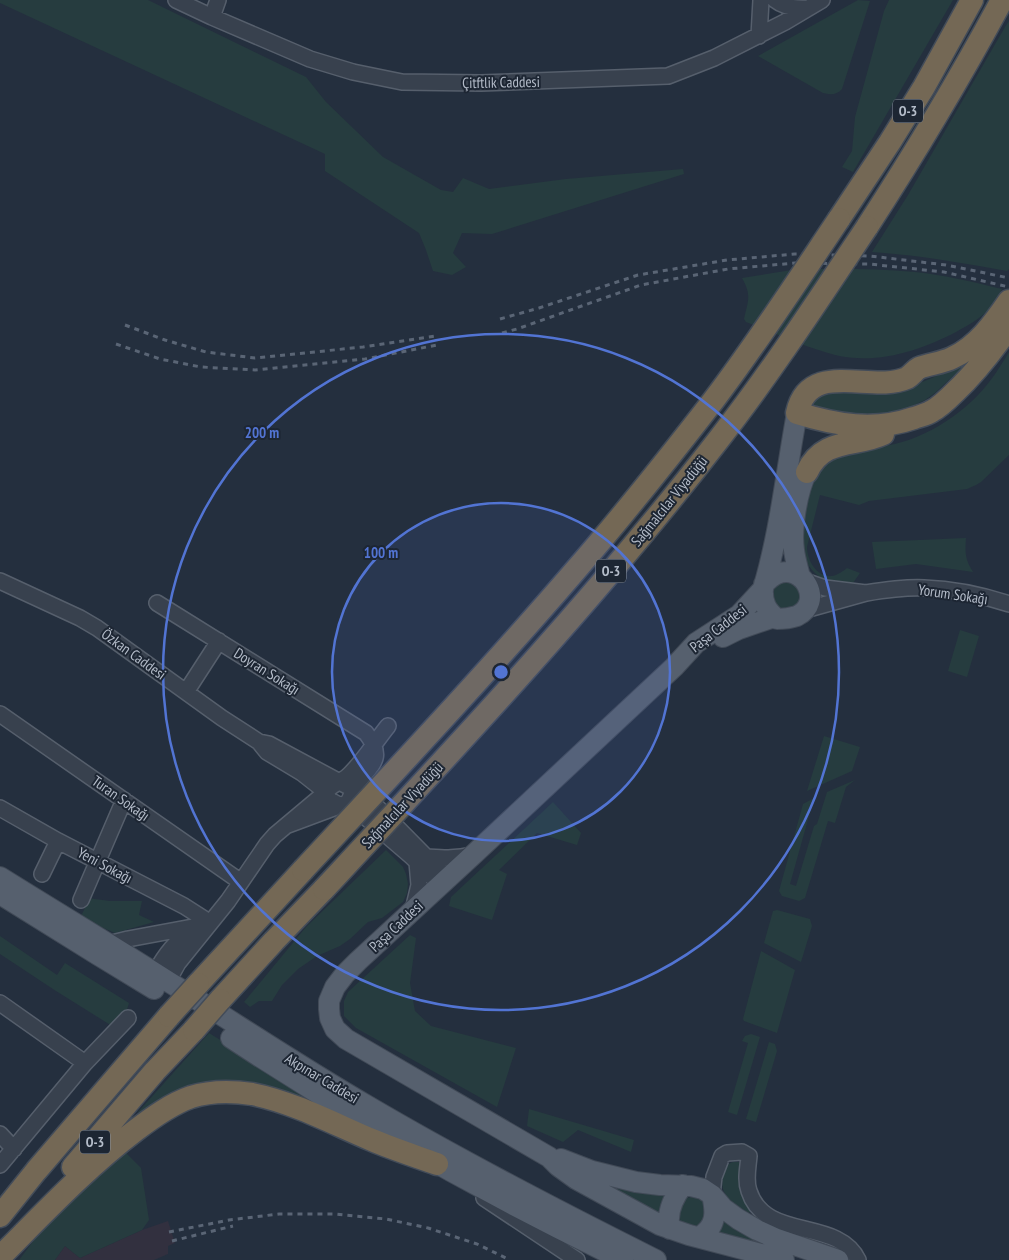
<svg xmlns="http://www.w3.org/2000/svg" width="1009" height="1260" viewBox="0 0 1009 1260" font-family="'PT Sans Narrow',sans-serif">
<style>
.medical{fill:#32303f}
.green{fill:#263c3f}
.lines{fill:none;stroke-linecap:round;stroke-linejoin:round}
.minor-casing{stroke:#565f6c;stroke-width:18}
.major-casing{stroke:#414a57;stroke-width:22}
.highway-casing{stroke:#434c59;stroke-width:25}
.minor{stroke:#38414e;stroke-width:15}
.major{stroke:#56606e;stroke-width:20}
.highway{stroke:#746855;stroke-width:22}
.rail{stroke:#5a6575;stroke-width:3;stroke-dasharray:5 5;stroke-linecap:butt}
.highway-bridge-casing{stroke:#434c59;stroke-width:25;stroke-linecap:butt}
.highway-bridge{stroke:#746855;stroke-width:22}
.ring{fill:none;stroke:#5274d3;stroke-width:2.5}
.labels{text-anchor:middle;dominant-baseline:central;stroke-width:4;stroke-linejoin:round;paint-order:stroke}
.shield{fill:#1d2633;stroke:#878f9c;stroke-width:1}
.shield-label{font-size:14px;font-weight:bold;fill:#b4bcc9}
.street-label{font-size:15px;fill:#b4bcc9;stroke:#1d2633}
.centre{fill:#5274d3;stroke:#1d2633;stroke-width:2.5}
.ring-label{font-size:15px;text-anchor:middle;font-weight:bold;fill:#5274d3;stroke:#1d2633;stroke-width:4;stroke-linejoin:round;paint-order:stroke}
</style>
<rect width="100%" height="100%" fill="#242f3e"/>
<path class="medical" d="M168 1221 175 1243 168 1246V1254L154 1260H55L65 1246 80 1258 142 1230Z"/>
<path class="green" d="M0 0H148L306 77 326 102 383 157 441 190 453 192 463 178 489 189 566 179 683 169 684 174 492 234 462 233 453 253 466 267 452 275 433 271 426 250 419 233 325 171V154L0 3Z
M858 0 870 1 842 89C837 95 830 95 823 93L758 56Z
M889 0H953L853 172 842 167 852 151 855 117 884 11Z
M1009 21V269L1007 271C962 263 918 255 872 252L908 195 1005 27Z
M798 269C837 269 876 268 915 272 944 275 973 282 1002 289 997 298 992 307 984 314 976 321 965 327 956 332 920 351 876 365 835 355 804 347 775 333 746 322L744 319C748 300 752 296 742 278Z
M982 349 935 393 925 400 902 411 869 418 810 408 814 394 913 385C940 377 958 364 982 349Z
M1009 352V455L981 482 976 485 967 489 869 501 859 505 820 495 807 547C807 560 817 578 832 576 838 575 843 571 847 568L860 573 853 583 849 585C842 584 833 584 827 582 821 579 816 574 812 570 796 551 802 527 807 504 810 492 811 474 822 466 828 462 841 452 848 450 861 447 876 448 890 445 922 439 955 419 978 395 990 383 1000 367 1009 352Z
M966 538C965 553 965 559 973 572L916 564 876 569 872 542Z
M782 582 797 584 803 598 790 612 776 607C772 594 770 591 782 582Z
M960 630 979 636 967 677 948 671Z
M824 736 860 747 852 771 807 791Z
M855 780 846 787 835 823 828 821 805 898 799 901 782 896 779 891 803 804 814 798 790 884 796 886 814 826 817 824 827 792Z
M553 802 581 833 577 845 537 833 499 870 507 874 492 920 449 906 451 897Z
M386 850 403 867 406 874 408 884 407 893 403 902 382 918 368 922 350 939 340 946 317 956 298 969 282 985 272 1001H259L250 1007 244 1002 306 927Z
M87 898 110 901H142L139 915 154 922 115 933 80 918 85 908Z
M777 910 810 919 812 926 801 962 764 943 773 911Z
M410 935 416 938 410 983 415 1011 431 1026 516 1048 497 1107 356 1028 344 1016V1001L348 992Z
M0 936 57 975 65 963 129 1003 124 1019 112 1026 56 991 0 954Z
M761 951 795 970 777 1033 744 1021 743 1019Z
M209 1033 309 1095 305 1100 252 1085 141 1116 138 1112Z
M751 1034 760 1037 737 1115 728 1112 748 1043 742 1041 745 1036Z
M769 1042 775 1044 777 1051 756 1122 746 1119Z
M529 1109 634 1140 631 1152 578 1130 563 1142 527 1126Z
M125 1152 141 1168 149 1220 142 1230 80 1258 65 1246 55 1260H19L40 1232 61 1210Z
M733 1162H739L742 1167 751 1210 749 1213C733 1202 717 1196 724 1173 725 1167 727 1164 733 1162Z
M601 1181 637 1191 665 1195 661 1218 600 1184Z
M691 1197C708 1198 706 1208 704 1222L696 1227C679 1223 679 1223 678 1205L686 1198Z
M723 1219 789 1252 714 1235Z"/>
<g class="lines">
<g class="minor-casing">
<path id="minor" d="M176 0 212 17 310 59 353 72 402 82 481 83 668 76 714 58 785 22 822 0
M775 0C785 8 797 9 809 8
M212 17 218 0
M759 36 761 0
M0 581 80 618 97 628 222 718 259 742
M866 593C885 590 905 587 924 588 953 589 982 595 1009 604
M157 603 366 733C386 759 371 764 355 786 351 792 352 798 347 803L288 825
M805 610 866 593 825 588 805 581
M186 692 219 641
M0 714 241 882
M0 808 58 841 184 906 209 922
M427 857C444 858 455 859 472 855
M42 874 58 841
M440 884 412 857 363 815 352 809 339 805 330 800 321 788 302 773 267 752 259 742 269 744 349 787 376 806 447 878
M81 900 124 800
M413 910 419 885 417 862
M108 944 128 939 198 926
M155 973C165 955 176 940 194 929
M168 981 178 963 228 901 267 844 275 835 325 793C331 784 340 783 348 776 363 762 375 742 388 726
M0 1003 85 1063
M0 1134 14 1149
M0 1165 85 1063 128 1018
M712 1195 714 1177 722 1156 727 1153 742 1152 749 1156C748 1168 745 1180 749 1191 765 1242 838 1217 858 1260
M484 1198 577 1260"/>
</g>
<g class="major-casing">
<path id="major" d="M800 577C798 568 795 559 794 550 791 529 797 491 807 472
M764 584C768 580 772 576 777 574 803 563 825 602 797 616 791 618 784 619 777 619 767 611 762 603 763 589 780 532 786 472 797 413
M763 589 739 615 696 643 674 667 474 854 358 961 345 974 335 987 329 1001V1009L330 1018 335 1029 346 1039 549 1157 558 1166 576 1179 660 1225 689 1235 784 1260
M723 637 739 629 774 617
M0 877C56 912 113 946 169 982 235 1023 299 1066 366 1105 461 1161 558 1211 656 1260
M0 894 98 955 154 989
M231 1038C357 1121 487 1195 623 1260
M561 1159 592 1171 636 1182 660 1185 691 1186 703 1189 712 1195 723 1208 738 1219 757 1230 777 1239 838 1260
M670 1229C666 1213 673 1198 683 1185
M699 1237C717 1227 716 1212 712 1195"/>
</g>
<g class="highway-casing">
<path id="highway" d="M839 219 890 142 924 87 972 0
M867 227C915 153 960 78 1002 0
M1009 301C994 323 977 347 952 358 942 363 929 364 919 368 915 370 912 375 907 378 872 394 809 358 797 413 836 425 874 432 914 418 919 416 926 415 932 411 940 407 948 399 955 392 976 372 993 350 1009 327
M807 472C823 437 856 447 883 434
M198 984 303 870
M220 1000 274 941 324 889
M73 1167 155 1071 194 1030
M0 1216 36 1171 169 1016
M0 1257C44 1213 86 1168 136 1130 153 1117 171 1104 191 1097 210 1091 232 1091 252 1094 293 1102 334 1124 372 1140 393 1149 415 1156 437 1164"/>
</g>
<use href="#minor" class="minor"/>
<use href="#major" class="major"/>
<use href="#highway" class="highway"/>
<path class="rail" d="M500 319 539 308 638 275 727 260 795 254 870 256 946 265 1009 278
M125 325 165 340 206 352 255 358 363 347 435 336
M502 333 517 329 641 285 728 269 795 263 869 264 944 272 1009 287
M116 344 160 359 201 367 255 370 365 359 437 345
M169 1232 229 1220 279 1214H335L386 1219 428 1228 477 1244 510 1260
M172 1241 233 1226"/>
<g class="highway-bridge-casing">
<path id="highway-bridge" d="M303 870C394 772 486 674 574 572 622 517 668 459 713 401 758 342 798 280 839 219
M324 889C460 743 597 597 719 439 772 371 819 299 867 227
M169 1016 198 984
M194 1030 220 1000"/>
</g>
<use href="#highway-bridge" class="highway-bridge"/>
</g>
<circle cx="501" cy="672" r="169" fill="#5274d3" fill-opacity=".12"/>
<g class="ring">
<circle cx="501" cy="672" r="169"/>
<circle cx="501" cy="672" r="338"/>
</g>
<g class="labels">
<g class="shield">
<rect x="893" y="99.5" width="30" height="23" rx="4"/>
<rect x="596" y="559.5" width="30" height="23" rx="4"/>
<rect x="80" y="1130.5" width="30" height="23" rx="4"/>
</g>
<g class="shield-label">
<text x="908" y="111">O-3</text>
<text x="611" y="571">O-3</text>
<text x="95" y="1142">O-3</text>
</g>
<g class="street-label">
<text transform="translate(501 82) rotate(-1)">Çitftlik Caddesi</text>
<text transform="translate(669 501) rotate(-51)">Sağmalcılar Viyadüğü</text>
<text transform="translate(953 594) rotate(8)">Yorum Sokağı</text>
<text transform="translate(718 628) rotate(-38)">Paşa Caddesi</text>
<text transform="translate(134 654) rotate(36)">Özkan Caddesi</text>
<text transform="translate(267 671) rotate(32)">Doyran Sokağı</text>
<text transform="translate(121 798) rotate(35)">Turan Sokağı</text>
<text transform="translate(402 805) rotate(-47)">Sağmalcılar Viyadüğü</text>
<text transform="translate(105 865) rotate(28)">Yeni Sokağı</text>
<text transform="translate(396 926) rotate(-43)">Paşa Caddesi</text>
<text transform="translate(322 1078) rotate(31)">Akpınar Caddesi</text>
</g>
</g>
<circle cx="501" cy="672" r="8" class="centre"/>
<g class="ring-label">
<text x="262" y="438">200 m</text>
<text x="381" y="558">100 m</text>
</g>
</svg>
